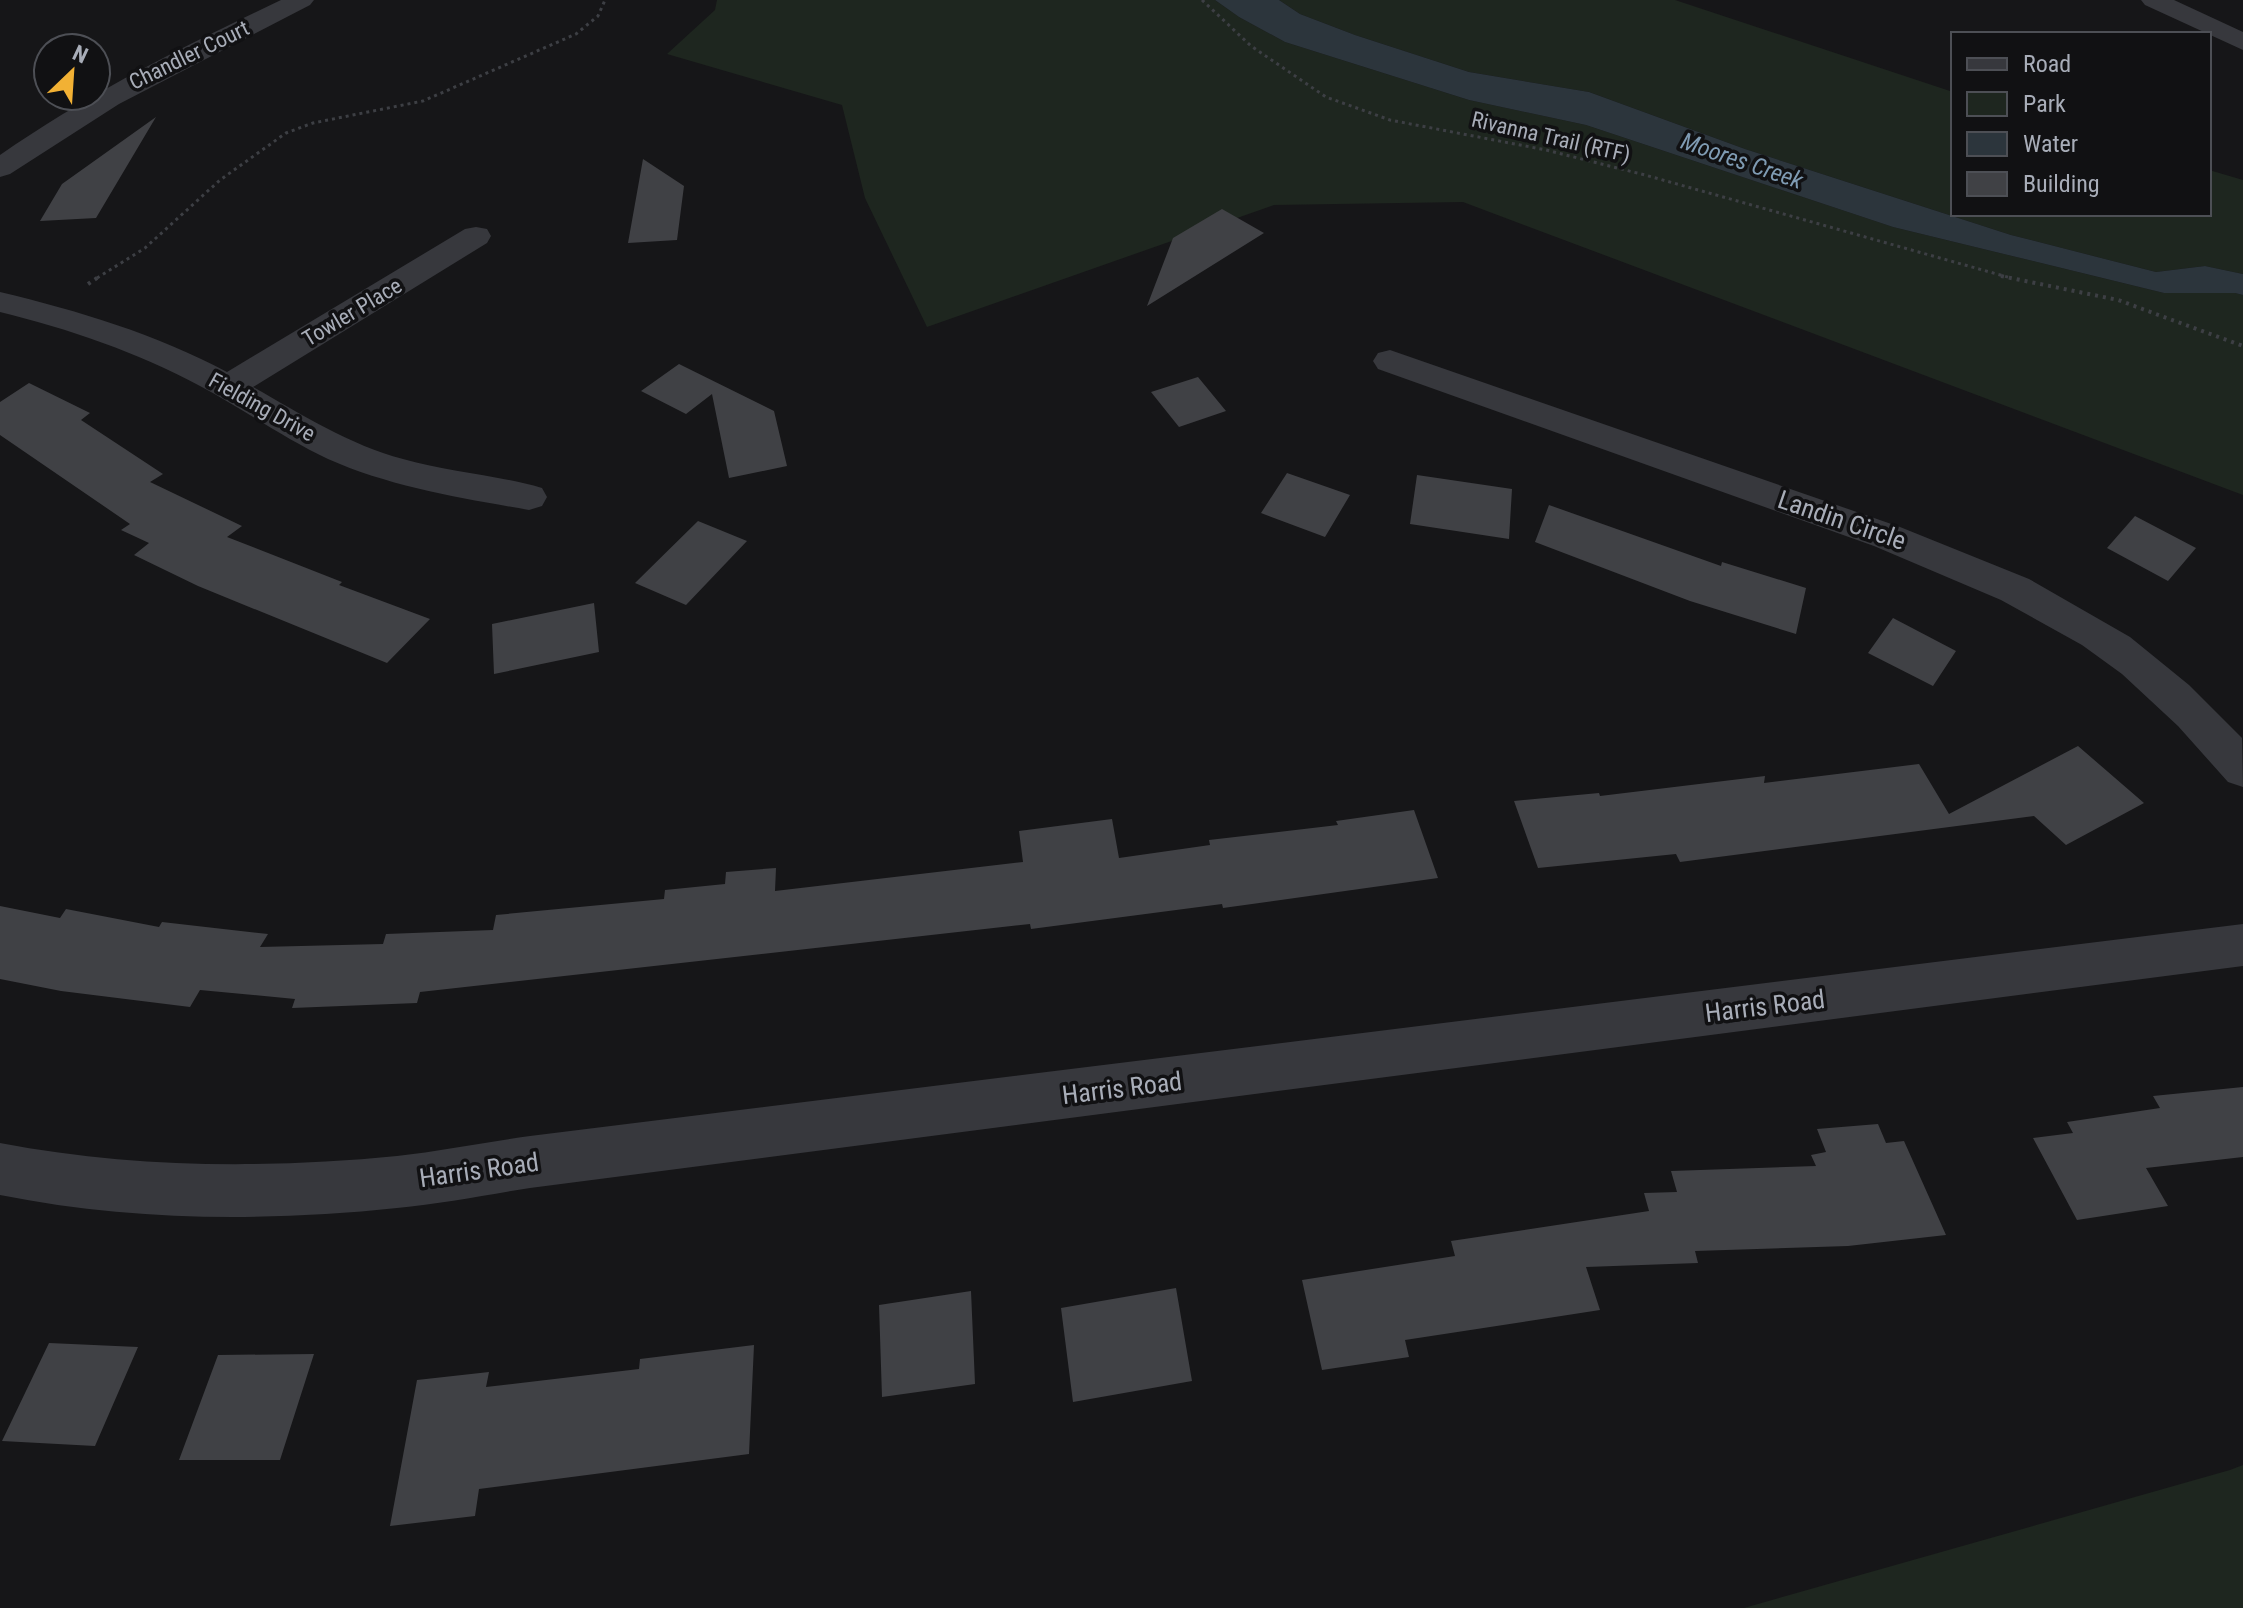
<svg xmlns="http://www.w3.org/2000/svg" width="2243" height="1608" viewBox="0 0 2243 1608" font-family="'Roboto Condensed',sans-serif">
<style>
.green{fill:#1e261f}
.water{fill:#2c353c}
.building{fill:#404145}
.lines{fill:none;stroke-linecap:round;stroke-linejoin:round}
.path-far1{stroke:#3d3f44;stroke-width:3;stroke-dasharray:3 4;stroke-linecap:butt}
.path{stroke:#3d3f44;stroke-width:4;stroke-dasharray:3 5;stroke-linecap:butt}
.minor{fill:#37383d;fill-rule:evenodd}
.labels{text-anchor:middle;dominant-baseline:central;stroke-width:7;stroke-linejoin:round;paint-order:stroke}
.far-street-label{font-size:22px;fill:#a8adb8;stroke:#111113}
.far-water-label{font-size:24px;font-style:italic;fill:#7f9bb3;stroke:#111113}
.street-label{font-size:26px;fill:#a8adb8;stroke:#111113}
</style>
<rect width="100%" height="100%" fill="#161618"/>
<path class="green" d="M717 0H1215L1239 17 1285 42 1469 100 1586 125 1893 227 2164 293H2235L2243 295V495L1463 202 1274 205 927 327 865 198 842 105 667 54 715 10Z
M1279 0H1675L1953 92V214H2209V170L2243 180V274L2205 266 2156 272 2011 235 1745 149 1589 92 1469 72 1355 35 1300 14Z
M2243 1465V1608H1744L2230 1470Z"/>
<path class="water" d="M1215 0H1279L1300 14 1355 35 1469 72 1589 92 1745 149 2011 235 2156 272 2205 266 2243 274V295L2235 293H2164L1893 227 1586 125 1469 100 1285 42 1239 17Z"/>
<path class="building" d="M156 117 96 218 40 221 62 184Z
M643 159 684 186 677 240 628 243Z
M1222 209 1264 233 1147 306 1173 238Z
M679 364 774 411 787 466 729 478 712 394 686 414 641 391Z
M1198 377 1226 411 1179 427 1151 392Z
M29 383 90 413 81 420 163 474 150 482 242 526 227 537 342 582 339 585 430 619 387 663 198 586 134 555 149 543 121 530 130 524 0 435V402Z
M1287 473 1350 495 1325 537 1261 513Z
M1417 475 1512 489 1509 539 1410 524Z
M1549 505 1721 566 1722 562 1806 588 1796 634 1690 601 1535 542Z
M2135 516 2196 548 2168 581 2107 548Z
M698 521 747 541 686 605 635 583Z
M594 603 599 652 494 674 492 624Z
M1893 618 1956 651 1933 686 1868 653Z
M2078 746 2144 803 2066 845 2034 816 1680 862 1676 854 1538 868 1514 801 1599 793 1600 796 1765 776 1764 783 1919 764 1949 814Z
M1414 810 1438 878 1223 908 1222 904 1031 929 1030 924 420 992 417 1003 292 1008 295 999 200 990 190 1007 61 991 0 979V906L60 918 66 909 159 927 162 922 268 934 260 947 383 944 386 934 493 930 496 915 664 899 665 890 725 884 726 872 776 868 775 891 1023 862 1019 831 1112 819 1119 858 1210 845 1209 840 1338 825 1336 821Z
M2243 1087V1157L2146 1168 2168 1206 2077 1220 2033 1138 2073 1133 2067 1122 2160 1108 2153 1096Z
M1878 1124 1886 1143 1904 1141 1946 1235 1848 1246 1695 1251 1698 1263 1586 1267 1600 1310 1405 1340 1409 1357 1322 1370 1302 1280 1455 1256 1451 1241 1649 1211 1644 1193 1677 1192 1671 1171 1816 1166 1811 1155 1826 1152 1817 1129Z
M1176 1288 1192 1381 1073 1402 1061 1308Z
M971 1291 975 1384 882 1397 879 1305Z
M49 1343 138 1347 95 1446 2 1441Z
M754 1345 749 1454 479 1489 475 1516 390 1526 417 1380 489 1372 486 1387 639 1369 640 1359Z
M314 1354 280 1460H179L218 1355Z"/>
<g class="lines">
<path class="path-far1" d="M1202 0 1251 46 1326 97 1390 120 1546 150 1645 175 2011 278
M97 278 145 248 220 180 286 133 313 123 423 101 576 34 598 16 605 0"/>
<path class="path" d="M2001 276 2118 300 2243 346
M88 284 100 276"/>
<path class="minor" d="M281 0H314L310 5 119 104 10 174 0 177V155C89 93 182 47 281 0Z
M2141 0H2174L2243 32V50L2145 5Z
M476 227 487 229 491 236 487 243 253 387C301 414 349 445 403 459 449 472 497 475 542 488L547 497 542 506 529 510C461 498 391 487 328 459 283 438 243 409 200 386 137 352 69 329 0 312V292C79 311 156 334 227 372L465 229Z
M1390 350 1900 527 2029 579 2130 637 2189 685 2242 738 2243 787 2228 782 2178 726 2122 674 2082 645 2001 600 1874 546 1378 369 1373 361 1378 353Z
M2243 924V966L530 1188C486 1195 441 1204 397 1208 264 1222 130 1221 0 1195V1143C131 1168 264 1169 397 1156 441 1151 486 1142 530 1136Z"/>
</g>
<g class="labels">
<g class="far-street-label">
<text transform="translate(189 55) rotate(-26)">Chandler Court</text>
<text transform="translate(1551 137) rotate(13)">Rivanna Trail (RTF)</text>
<text transform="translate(352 312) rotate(-31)">Towler Place</text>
<text transform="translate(262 407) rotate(29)">Fielding Drive</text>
</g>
<g class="far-water-label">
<text transform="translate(1742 161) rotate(19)">Moores Creek</text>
</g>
<g class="street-label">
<text transform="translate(1842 520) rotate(19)">Landin Circle</text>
<text transform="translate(1765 1006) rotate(-7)">Harris Road</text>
<text transform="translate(1122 1088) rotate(-7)">Harris Road</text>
<text transform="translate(479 1170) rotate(-8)">Harris Road</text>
</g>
</g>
<rect x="1951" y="32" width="260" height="184" fill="#111113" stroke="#4d4f55" stroke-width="2"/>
<rect x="1967" y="58" width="40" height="12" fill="#37383d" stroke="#4d4f55" stroke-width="2"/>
<text x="2023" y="72" font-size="24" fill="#a8adb8">Road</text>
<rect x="1967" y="92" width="40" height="24" fill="#1e261f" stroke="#4d4f55" stroke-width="2"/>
<text x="2023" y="112" font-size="24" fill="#a8adb8">Park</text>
<rect x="1967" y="132" width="40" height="24" fill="#2c353c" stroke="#4d4f55" stroke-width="2"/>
<text x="2023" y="152" font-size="24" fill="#a8adb8">Water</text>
<rect x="1967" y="172" width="40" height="24" fill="#404145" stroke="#4d4f55" stroke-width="2"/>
<text x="2023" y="192" font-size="24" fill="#a8adb8">Building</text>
<g transform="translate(72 72) rotate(25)"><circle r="38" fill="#111113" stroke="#4d4f55" stroke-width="2"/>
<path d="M0-6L14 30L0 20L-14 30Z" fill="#f2b134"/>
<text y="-12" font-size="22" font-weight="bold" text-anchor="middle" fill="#a8adb8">N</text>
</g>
</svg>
